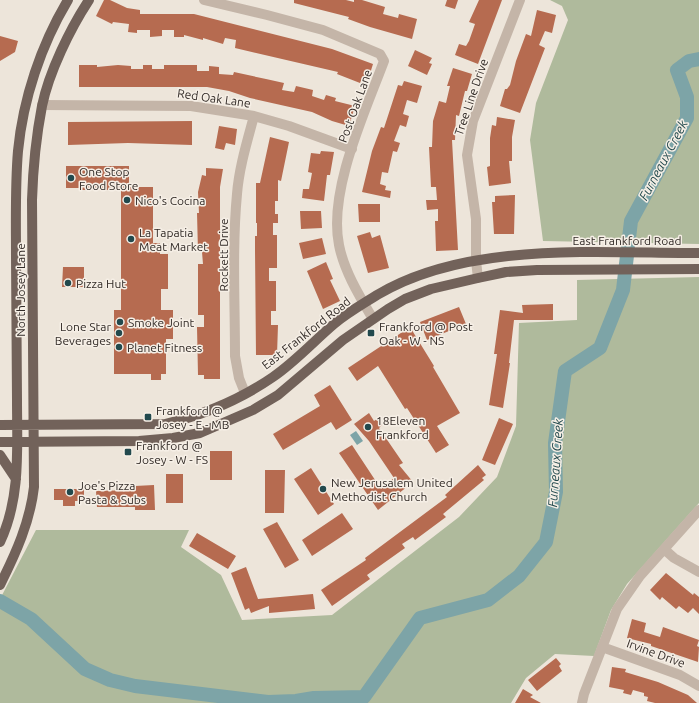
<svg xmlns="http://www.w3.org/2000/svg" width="699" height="703" viewBox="0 0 699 703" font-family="Ubuntu,sans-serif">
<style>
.green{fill:#afba9c}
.water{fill:#7da4a7}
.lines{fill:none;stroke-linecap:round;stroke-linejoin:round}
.river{stroke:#7da4a7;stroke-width:14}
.building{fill:#b66b50}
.minor{stroke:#c4b5a8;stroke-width:10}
.major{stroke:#72625a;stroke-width:10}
.poi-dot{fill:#22494d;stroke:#f6efe6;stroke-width:1.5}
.labels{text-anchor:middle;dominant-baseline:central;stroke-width:3;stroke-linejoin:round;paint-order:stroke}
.street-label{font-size:12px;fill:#322b27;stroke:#f6efe6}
.poi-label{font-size:12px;fill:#322b27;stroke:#f6efe6;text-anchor:start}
.water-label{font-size:13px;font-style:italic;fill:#22494d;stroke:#f6efe6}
</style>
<rect width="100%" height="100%" fill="#ede5da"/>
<path class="green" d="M550 0H699V244L543 241 530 140 536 103 568 20 562 6Z
M699 277V503L627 584 611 610 594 656 555 654 526 678 511 703H0V599L36 530H189L181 547 221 575 242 620 332 615 459 517 497 477 516 426 519 323 577 320V280Z"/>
<path class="water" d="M356 431 363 441 357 445 350 435Z"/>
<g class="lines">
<path class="river" d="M0 601 31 619 85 669 110 680 135 686 268 702 296 701 314 698 364 697 420 618 488 600 519 576 546 542 556 492 555 443 565 371 600 348 623 290 631 221 687 118V97L677 70 689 61 699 59"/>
</g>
<path class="building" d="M104 0H110L127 8 140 10V14H194L332 49 373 64 368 80 362 78 360 83 337 74 338 72 235 48 236 40 225 38 223 44 203 38V40L184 35V37H174V30H162V36L150 37V30H137V33L128 32 129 24 113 22 112 24 96 16Z
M294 0H346L354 2V0H362L385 7 383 14 398 18 399 14 417 19 412 39 370 27 348 19 349 17 294 3Z
M447 0H458L455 9 445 6Z
M479 0H502L478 64 455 55 459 44 466 46 469 41 475 24 469 22Z
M537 10 556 15 552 33 545 31 539 45 545 48 520 113 500 106 505 89H507L510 85 516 61 526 34 531 36Z
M0 36 18 41 15 52 0 61Z
M415 50 432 58 429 63 432 64 427 75 408 66Z
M79 65H97V67L118 65 131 66V69H143V65H152V69H164V65H197V71H209V66L219 67V74L233 75 234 72 266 79 284 83 282 90 294 92 296 86 313 90 312 96 324 100 326 95 336 98 335 101 355 106 349 126 332 121 312 112 250 98 229 91 207 87H79Z
M453 68 472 74 467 91H465L459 116 456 115 455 140H452L458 250 436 251 435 221H438V209L427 210 426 200H437L436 187H431L429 147H432L433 121 439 101 446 103 450 86H447Z
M404 81 422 86 417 103 407 100 403 114 409 116 406 127 400 125 394 141 400 143 397 152 393 151 388 173 382 172 380 184 386 186 385 190 391 191 390 198 362 192 372 151 381 127 384 128 398 85 402 86Z
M497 117 515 120 512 137V161H509L511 183 489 186 487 167 490 166V138L492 125 496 126Z
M192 121V145L128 143 68 145V122Z
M219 126 237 129 235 145 226 143 224 150 215 148Z
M270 137 289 142 281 181 278 180V201H275V214H278V223H273V235H277V268H269V281H276V311H271V325H278L277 355H256L255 250V236H257V223H256V183H260Z
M321 151 334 152 330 175H327L324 201 302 198 303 189H309L312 173 308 172 311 153 320 154Z
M66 166H129V187H153V243H160V254H168V289H161V310H173V339H166V374H161V380H151V374H114V310H121V190H82L81 188H66Z
M206 168 223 169 220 187V379H204V375H198L197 327H204V315H198V264H203L202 252H198L197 213H199L198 192 202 175 206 176Z
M515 195 514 234H494L492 202H495V196Z
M358 204H380V222H359Z
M300 211H321L322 228 301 229Z
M370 232 372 238 380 235 389 268 368 273 357 236Z
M322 238 326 254 303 259 299 243Z
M326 262 333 279 330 280 340 301 323 309 307 271Z
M63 267H84V287H62Z
M553 304V320H514L509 363H510L503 408 489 405 497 354H494L500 310 523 313 522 305Z
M459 307 466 324 427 340 420 322Z
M410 327 434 366 433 367 460 413 437 426 449 445 436 453 407 408 405 409 378 366 357 381 348 368Z
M330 385 352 420 336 430 331 422 283 450 273 434 320 406 314 395Z
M369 413 374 421 377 419 382 425 379 428 403 463 399 465 413 482 378 510 339 453 352 445 381 489 394 478 369 441 354 424Z
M499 418 513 424 495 465 482 460Z
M210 451H232V480H210Z
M478 465 486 475 482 478 484 480 443 514 446 517 415 540 413 537 402 544 405 548 367 575 370 579 332 606 321 590 366 560 365 558 447 497 445 495Z
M311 468 334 504 318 515 294 479Z
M265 470H285L284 513H265Z
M166 474H183V503H166Z
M154 485 155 510H135V507H97L96 491 135 490V486Z
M54 489H84V501H75V506H63V500H54Z
M342 513 353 529 312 556 302 540Z
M277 522 299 560 285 568 263 529Z
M197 533 236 556 228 569 189 546Z
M246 567 258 599 313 594 315 609 269 613V606L251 613 249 608 245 610 231 573Z
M666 573 693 595 694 593 699 597V614L693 608 688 613 679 606 676 609 662 597 660 600 650 590Z
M632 619 646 623 644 632 660 637 663 627 699 640 697 646 699 647 698 662 651 646V644L627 638Z
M556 658 561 664 559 666 562 671 537 691 528 680Z
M612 667 626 669 625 672 658 682 688 695 697 703H655L647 701 648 697 644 696V693L633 690 631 695 623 693 624 690 609 687Z
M523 689 533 695 530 697 541 703H515Z"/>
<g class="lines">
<path class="minor" d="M204 0 267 15 323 30 380 54 384 61C365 112 328 191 339 245 344 271 360 297 373 319
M42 105 191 106 254 116 289 126 352 149
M478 278 476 261V219L467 155 473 121 520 0
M245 393 239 378 235 356C235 303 232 247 237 194 239 168 247 142 254 116
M664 549 674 558 699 572
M602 647 680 675 699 686
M582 703 584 694 617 609 640 576 699 510"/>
<path class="major" d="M0 425 165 424C203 415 241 399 273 377 295 362 314 341 334 324 347 313 363 304 377 295 467 241 597 253 699 253
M0 442 139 441 173 438 200 433 253 410 278 395 343 340 388 309 405 299 431 289 478 278 506 272 537 270 699 269
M0 455 16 479
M0 542C21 498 17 448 17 400 17 352 16 305 16 257 16 222 15 186 18 151 23 99 41 45 68 0
M0 585C16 553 30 522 34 487L32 200C33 168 36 137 42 106 49 72 70 29 89 0"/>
</g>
<g class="poi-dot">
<circle cx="71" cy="178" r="4"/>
<circle cx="127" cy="200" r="4"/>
<circle cx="131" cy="239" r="4"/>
<circle cx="68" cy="283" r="4"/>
<circle cx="120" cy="322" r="4"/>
<circle cx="119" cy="333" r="4"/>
<rect x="367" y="329" width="8" height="8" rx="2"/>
<circle cx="119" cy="347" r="4"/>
<rect x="144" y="413" width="8" height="8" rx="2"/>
<circle cx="368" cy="427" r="4"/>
<rect x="124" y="448" width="8" height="8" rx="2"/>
<circle cx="323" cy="489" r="4"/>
<circle cx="70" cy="492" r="4"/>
</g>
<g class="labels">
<g class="street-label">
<text transform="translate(471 97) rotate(-71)">Tree Line Drive</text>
<text transform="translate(214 98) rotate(8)">Red Oak Lane</text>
<text transform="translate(355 106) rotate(-70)">Post Oak Lane</text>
<text x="627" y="240">East Frankford Road</text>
<text transform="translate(223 255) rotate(-90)">Rockett Drive</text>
<text transform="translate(20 290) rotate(-90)">North Josey Lane</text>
<text transform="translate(306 333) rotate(-38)">East Frankford Road</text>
<text transform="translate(656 653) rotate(20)">Irvine Drive</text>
</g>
<g class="poi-label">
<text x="79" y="171">One Stop<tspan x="79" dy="14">Food Store</tspan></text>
<text x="135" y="200">Nico's Cocina</text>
<text x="139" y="232">La Tapatia<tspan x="139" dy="14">Meat Market</tspan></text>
<text x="76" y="283">Pizza Hut</text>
<text x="128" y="322">Smoke Joint</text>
<text x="111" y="326" text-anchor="end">Lone Star<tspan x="111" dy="14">Beverages</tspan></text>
<text x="379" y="326">Frankford @ Post<tspan x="379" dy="14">Oak - W - NS</tspan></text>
<text x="127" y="347">Planet Fitness</text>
<text x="156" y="410">Frankford @<tspan x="156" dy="14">Josey - E - MB</tspan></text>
<text x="376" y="420">18Eleven<tspan x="376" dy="14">Frankford</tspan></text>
<text x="136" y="445">Frankford @<tspan x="136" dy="14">Josey - W - FS</tspan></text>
<text x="331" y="482">New Jerusalem United<tspan x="331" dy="14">Methodist Church</tspan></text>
<text x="78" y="485">Joe's Pizza<tspan x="78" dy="14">Pasta &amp; Subs</tspan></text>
</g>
<g class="water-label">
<text transform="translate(663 160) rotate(-62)">Furneaux Creek</text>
<text transform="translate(555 463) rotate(-86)">Furneaux Creek</text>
</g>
</g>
</svg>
